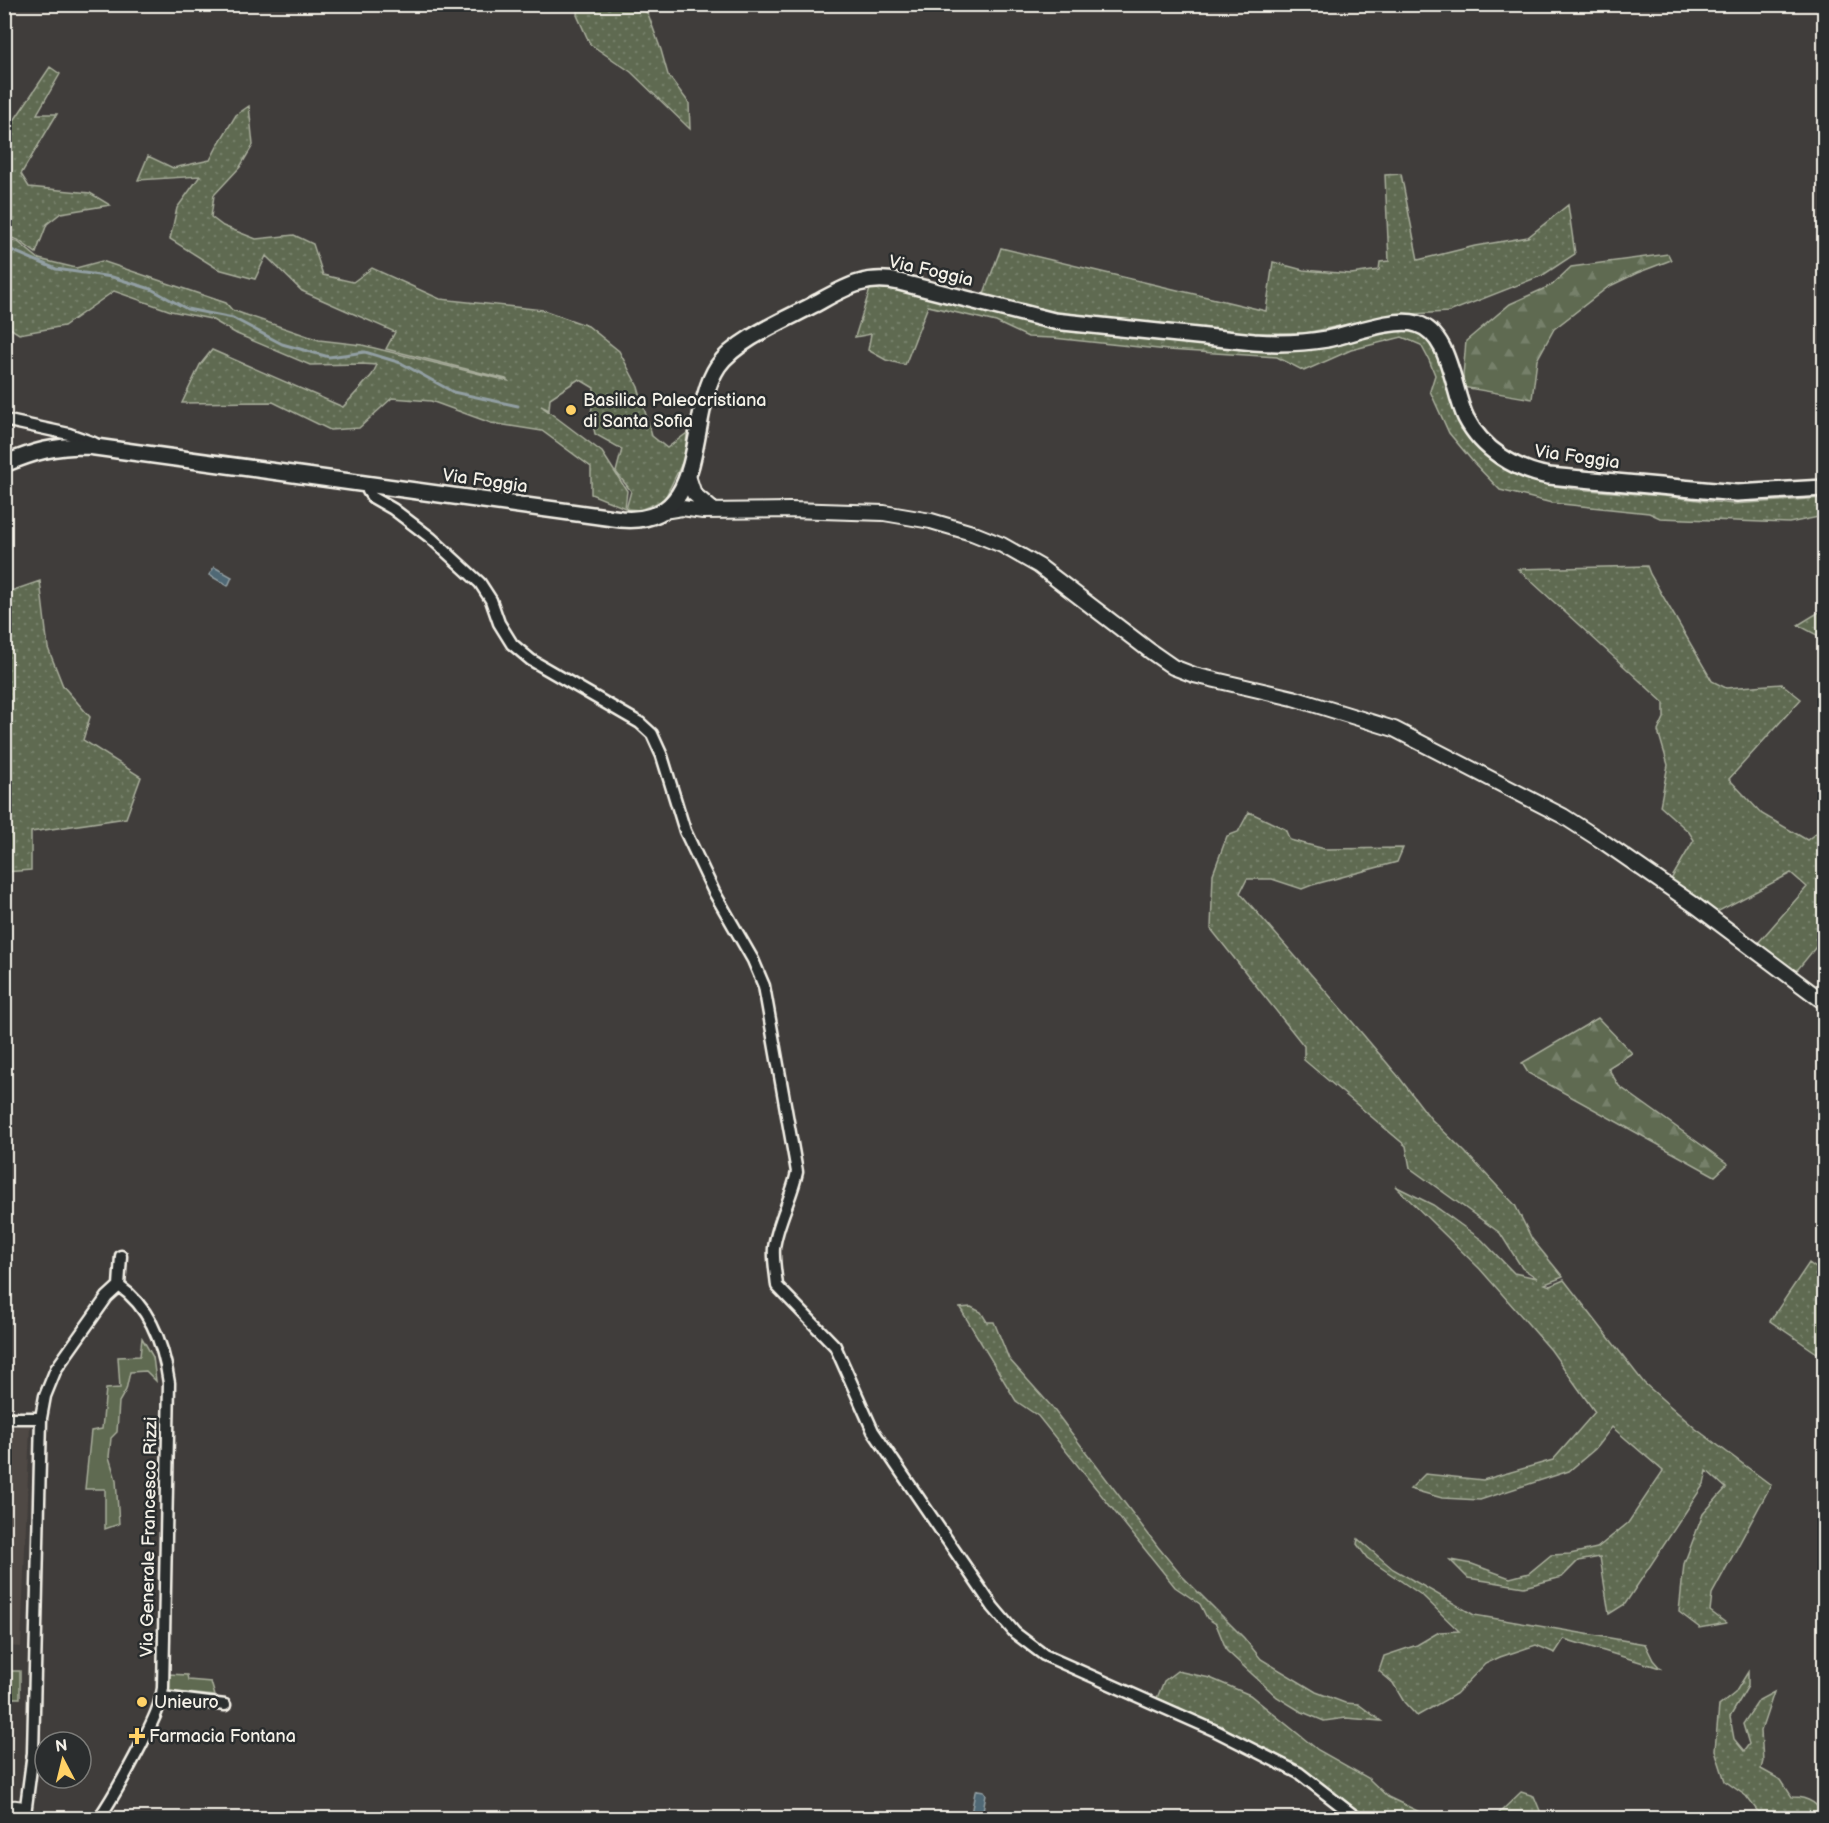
<svg xmlns="http://www.w3.org/2000/svg" width="1829" height="1823" viewBox="0 0 1829 1823" font-family="'Balsamiq Sans',sans-serif">
<style>
.built{fill:#4f4844}
.grass{fill:url(#grass-dots);stroke:#a9ae9c;stroke-width:1.5}
.forest{fill:url(#forest-firs);stroke:#a9ae9c;stroke-width:1.5}
.green{fill:#5e6a51;stroke:#a9ae9c;stroke-width:1.5}
.water{fill:#506875;stroke:#929fa3;stroke-width:1.5}
.lines{fill:none;stroke-linecap:round;stroke-linejoin:round}
.stream{stroke:#929fa3;stroke-width:3}
.minor-casing{stroke:#f4f1e8;stroke-width:15}
.tertiary-casing{stroke:#f4f1e8;stroke-width:18}
.secondary-casing{stroke:#f4f1e8;stroke-width:20}
.minor{stroke:#2a2d2e;stroke-width:10}
.tertiary{stroke:#2a2d2e;stroke-width:14}
.secondary{stroke:#2a2d2e;stroke-width:15}
.poi-dot{fill:#ffd166;stroke:#2a2d2e;stroke-width:2}
.labels{text-anchor:middle;dominant-baseline:central;stroke-width:5;stroke-linejoin:round;paint-order:stroke}
.street-label{font-size:18px;fill:#f4f1e8;stroke:#2a2d2e}
.poi-label{font-size:18px;fill:#f4f1e8;stroke:#2a2d2e;text-anchor:start}
</style>
<defs>
<pattern id="grass-dots" width="8" height="8" patternUnits="userSpaceOnUse" patternTransform="scale(1.5)"><rect width="8" height="8" fill="#5e6a51"/><path d="M2 2h.1M6 6h.1" fill="none" stroke="#76806a" stroke-width="1.8" stroke-linecap="round"/></pattern>
<pattern id="forest-firs" width="22" height="20" patternUnits="userSpaceOnUse" patternTransform="scale(1.5)"><rect width="22" height="20" fill="#5e6a51"/><path d="M5 1l3.5 6h-7zM16 11l3.5 6h-7z" fill="#76806a"/></pattern>
</defs>
<rect width="100%" height="100%" fill="#403d3b"/>
<filter id="ink" filterUnits="userSpaceOnUse"><feTurbulence type="fractalNoise" baseFrequency=".0167" numOctaves="2"/><feDisplacementMap in="SourceGraphic" scale="12" xChannelSelector="R" yChannelSelector="G"/><feConvolveMatrix kernelMatrix="1 2 1 2 8 2 1 2 1" color-interpolation-filters="sRGB"/></filter>
<g filter="url(#ink)">
<path class="built" d="M30 1426 21 1647 5 1646V1427Z"/>
<path class="grass" d="M578 4 637 5 648 14 661 50 668 75 689 103 690 129 631 72 590 44 577 15Z
M50 67 60 74 37 114H57L21 174 29 187 90 193 110 205 61 213 47 224 36 253 18 240 5 236V134Z
M249 106 253 145 240 167 214 195 211 217 223 226 256 239 294 235 313 244 323 275 353 282 372 268 440 299 543 310 588 326 619 351 638 387 652 436 667 448 687 433 685 457 664 500 640 510 626 509 631 491 616 472 622 449 595 434 591 415 594 388 579 379 550 398 549 410 541 406 602 452 627 491 625 508 591 494V467L542 431 491 423 431 401 392 398 359 428 330 430 273 402 182 403 200 365 212 350 343 407 372 375 377 365 362 364 310 365 237 334 211 319 171 311 114 291 64 326 19 334 5 325 4 238 18 242 39 259 76 268 102 261 226 303 232 310 319 340 362 345 508 381 506 379 386 349 395 332 302 291 266 256 255 279 218 269 170 239 177 208 200 176 138 180 148 156 173 168 210 160 219 143 236 115Z
M1401 174 1418 260 1475 246 1528 237 1568 205 1575 254 1543 275 1449 312 1392 315 1305 333H1244L1057 315 983 296 1001 248 1266 311 1273 262 1303 270 1351 274 1379 270 1380 262 1389 261 1385 175Z
M871 286 905 289 1061 329 1229 346 1346 341 1399 330 1416 332 1430 341 1441 367 1458 419 1465 432 1504 469 1538 483 1574 489 1663 496 1733 504 1824 498V516L1789 523 1660 518 1649 513 1552 503 1500 490 1474 463 1449 433 1430 391 1435 375 1429 360 1421 345 1402 337 1351 350 1304 371 1277 357 1168 350 1053 338 1028 337 996 322 928 306 905 365 886 360 868 350 871 334 855 337Z
M1647 566 1650 574 1712 681 1726 688 1782 684 1801 699 1729 779 1762 814 1807 840 1824 827V937L1794 974 1758 943 1807 887 1791 873 1717 912 1670 881 1694 840 1689 832 1660 806 1668 765 1658 731 1664 718V703L1518 569Z
M40 581 48 648 63 686 90 717 83 740 141 777 126 818 31 832V870L5 872V593Z
M1824 609V641L1819 636 1798 625Z
M1249 812 1285 829 1290 840 1325 849 1403 848 1397 862 1312 885 1302 889 1272 879H1247L1240 893 1349 1018 1398 1076 1431 1119 1465 1152 1515 1205 1532 1239 1563 1277 1545 1284 1550 1286 1564 1280 1644 1383 1696 1429 1771 1485 1712 1594 1710 1611 1726 1623 1700 1628 1679 1612 1684 1564 1703 1514 1726 1488 1707 1471 1704 1484 1625 1604 1609 1614 1600 1557 1578 1561 1562 1577 1524 1587 1468 1578 1450 1560 1472 1564 1510 1578 1529 1573 1551 1555 1570 1554 1597 1548 1628 1523 1663 1471 1612 1427 1595 1449 1569 1471 1480 1500 1442 1498 1410 1489 1425 1474 1483 1480 1553 1460 1595 1412 1551 1350 1480 1269 1395 1186 1433 1205 1482 1240 1514 1273 1537 1278 1522 1268 1500 1233 1410 1168 1406 1146 1304 1060V1046L1211 929 1213 874 1227 836 1238 832Z
M1809 1263 1824 1274V1343L1817 1353 1770 1321Z
M971 1307 981 1312 987 1322H994L1009 1359 1051 1406 1158 1547 1181 1575 1244 1638 1261 1659 1316 1692 1345 1703 1358 1704 1381 1721 1346 1718 1324 1721 1300 1711 1277 1697 1227 1651 1216 1624 1207 1618 1200 1604 1175 1587 1038 1416 1016 1401 960 1308Z
M1358 1539 1393 1569 1474 1615 1645 1644 1653 1660 1660 1668 1564 1639 1555 1653 1536 1645 1500 1657 1485 1664 1456 1694 1417 1716 1404 1702 1393 1683 1379 1671 1384 1656 1417 1645 1439 1632 1459 1631 1423 1596 1367 1558 1357 1544Z
M1177 1671 1210 1678 1250 1695 1318 1750 1368 1778 1388 1797 1422 1813 1427 1818H1365L1273 1752 1157 1698 1164 1681Z
M1748 1672V1686L1730 1717 1734 1739 1744 1751 1749 1744 1743 1724 1759 1700 1774 1692 1761 1731 1763 1761 1761 1769 1781 1780 1792 1797C1807 1797 1819 1803 1824 1818H1763L1746 1796 1725 1781 1715 1750 1719 1706 1735 1693Z
M1521 1792 1534 1796 1543 1818H1494Z"/>
<path class="forest" d="M1668 254 1671 260 1637 273 1608 287 1554 329 1537 360 1532 399 1462 387 1466 341 1510 304 1552 285 1571 267Z
M1598 1018 1632 1053 1608 1068 1619 1086 1728 1164 1715 1176 1528 1073 1522 1063Z"/>
<path class="green" d="M142 1338 153 1357 156 1381 146 1371 130 1372 126 1390 119 1402 117 1432 111 1438 109 1457 116 1480 119 1524 105 1529V1489H85L91 1431 102 1429 106 1389 120 1388 118 1357 140 1356Z
M5 1671H20V1698H5Z
M168 1674 187 1675 188 1680 211 1682 215 1696 168 1691Z"/>
<path class="water" d="M214 567 232 577 228 586 209 575Z
M978 1790 984 1791 986 1794 982 1816 979 1818 973 1817 971 1814 975 1792Z"/>
<g class="lines">
<path class="stream" d="M4 247 56 269 112 277 151 289 187 309 233 318 282 344 329 357 365 352 401 363 453 392 518 406"/>
<g class="minor-casing">
<path id="minor" d="M4 420 69 434 94 443
M368 484V491L372 497 393 509 431 538 480 583 491 600 499 623 512 644 531 660 640 723 652 734 662 756 685 831 714 892 753 960 764 986 797 1172C792 1197 777 1223 774 1248 773 1260 776 1274 777 1286L835 1346 873 1431 993 1607 1015 1633 1044 1655 1216 1731 1299 1773 1357 1818
M119 1286 121 1256
M4 1418H41
M162 1697 225 1705
M25 1814 33 1753 41 1418 45 1396 56 1369 107 1297 119 1286
M99 1818C115 1795 128 1770 141 1745 150 1726 160 1709 163 1688L169 1383C164 1347 151 1308 119 1286"/>
</g>
<g class="tertiary-casing">
<path id="tertiary" d="M688 476 694 494 713 510
M663 511 682 508 703 511 790 510 884 513 931 521 972 533 1002 545 1039 566 1150 651 1173 667 1194 675 1293 698 1394 729 1563 816 1605 843 1696 906 1824 1002
M4 1814C9 1807 16 1806 23 1810L27 1818"/>
</g>
<g class="secondary-casing">
<path id="secondary" d="M4 464C36 451 53 446 88 446L621 519C712 527 685 415 718 366 736 340 785 320 813 305 843 289 864 274 899 282L1054 321 1254 342C1279 344 1303 343 1327 339 1351 334 1395 317 1417 324 1451 334 1452 390 1466 418 1482 449 1515 470 1549 476L1737 493 1824 488"/>
</g>
<use href="#minor" class="minor"/>
<use href="#tertiary" class="tertiary"/>
<use href="#secondary" class="secondary"/>
</g>
</g>
<g class="poi-dot">
<circle cx="571" cy="410" r="6"/>
<circle cx="142" cy="1702" r="6"/>
<path d="M134 1727h6v6h6v6h-6v6h-6v-6h-6v-6h6z"/>
</g>
<g class="labels">
<g class="street-label">
<text transform="translate(931 271) rotate(13)">Via Foggia</text>
<text transform="translate(1577 457) rotate(8)">Via Foggia</text>
<text transform="translate(485 481) rotate(8)">Via Foggia</text>
<text transform="translate(149 1537) rotate(-89)">Via Generale Francesco Rizzi</text>
</g>
<g class="poi-label">
<text x="583" y="400">Basilica Paleocristiana<tspan x="583" dy="21">di Santa Sofia</tspan></text>
<text x="154" y="1702">Unieuro</text>
<text x="149" y="1736">Farmacia Fontana</text>
</g>
</g>
<rect width="1829" height="1823" fill="none" stroke="#2a2d2e" stroke-width="24"/>
<rect x="12" y="12" width="1805" height="1799" fill="none" stroke="#f4f1e8" stroke-width="2" filter="url(#ink)"/>
<g transform="translate(63 1760) rotate(353)"><circle r="28" fill="#2a2d2e" stroke="#7b7b78" stroke-width="1.5"/>
<path d="M0-4.5L10 22L0 15L-10 22Z" fill="#ffd166"/>
<text y="-9" font-size="16" font-weight="bold" text-anchor="middle" fill="#f4f1e8">N</text>
</g>
</svg>
